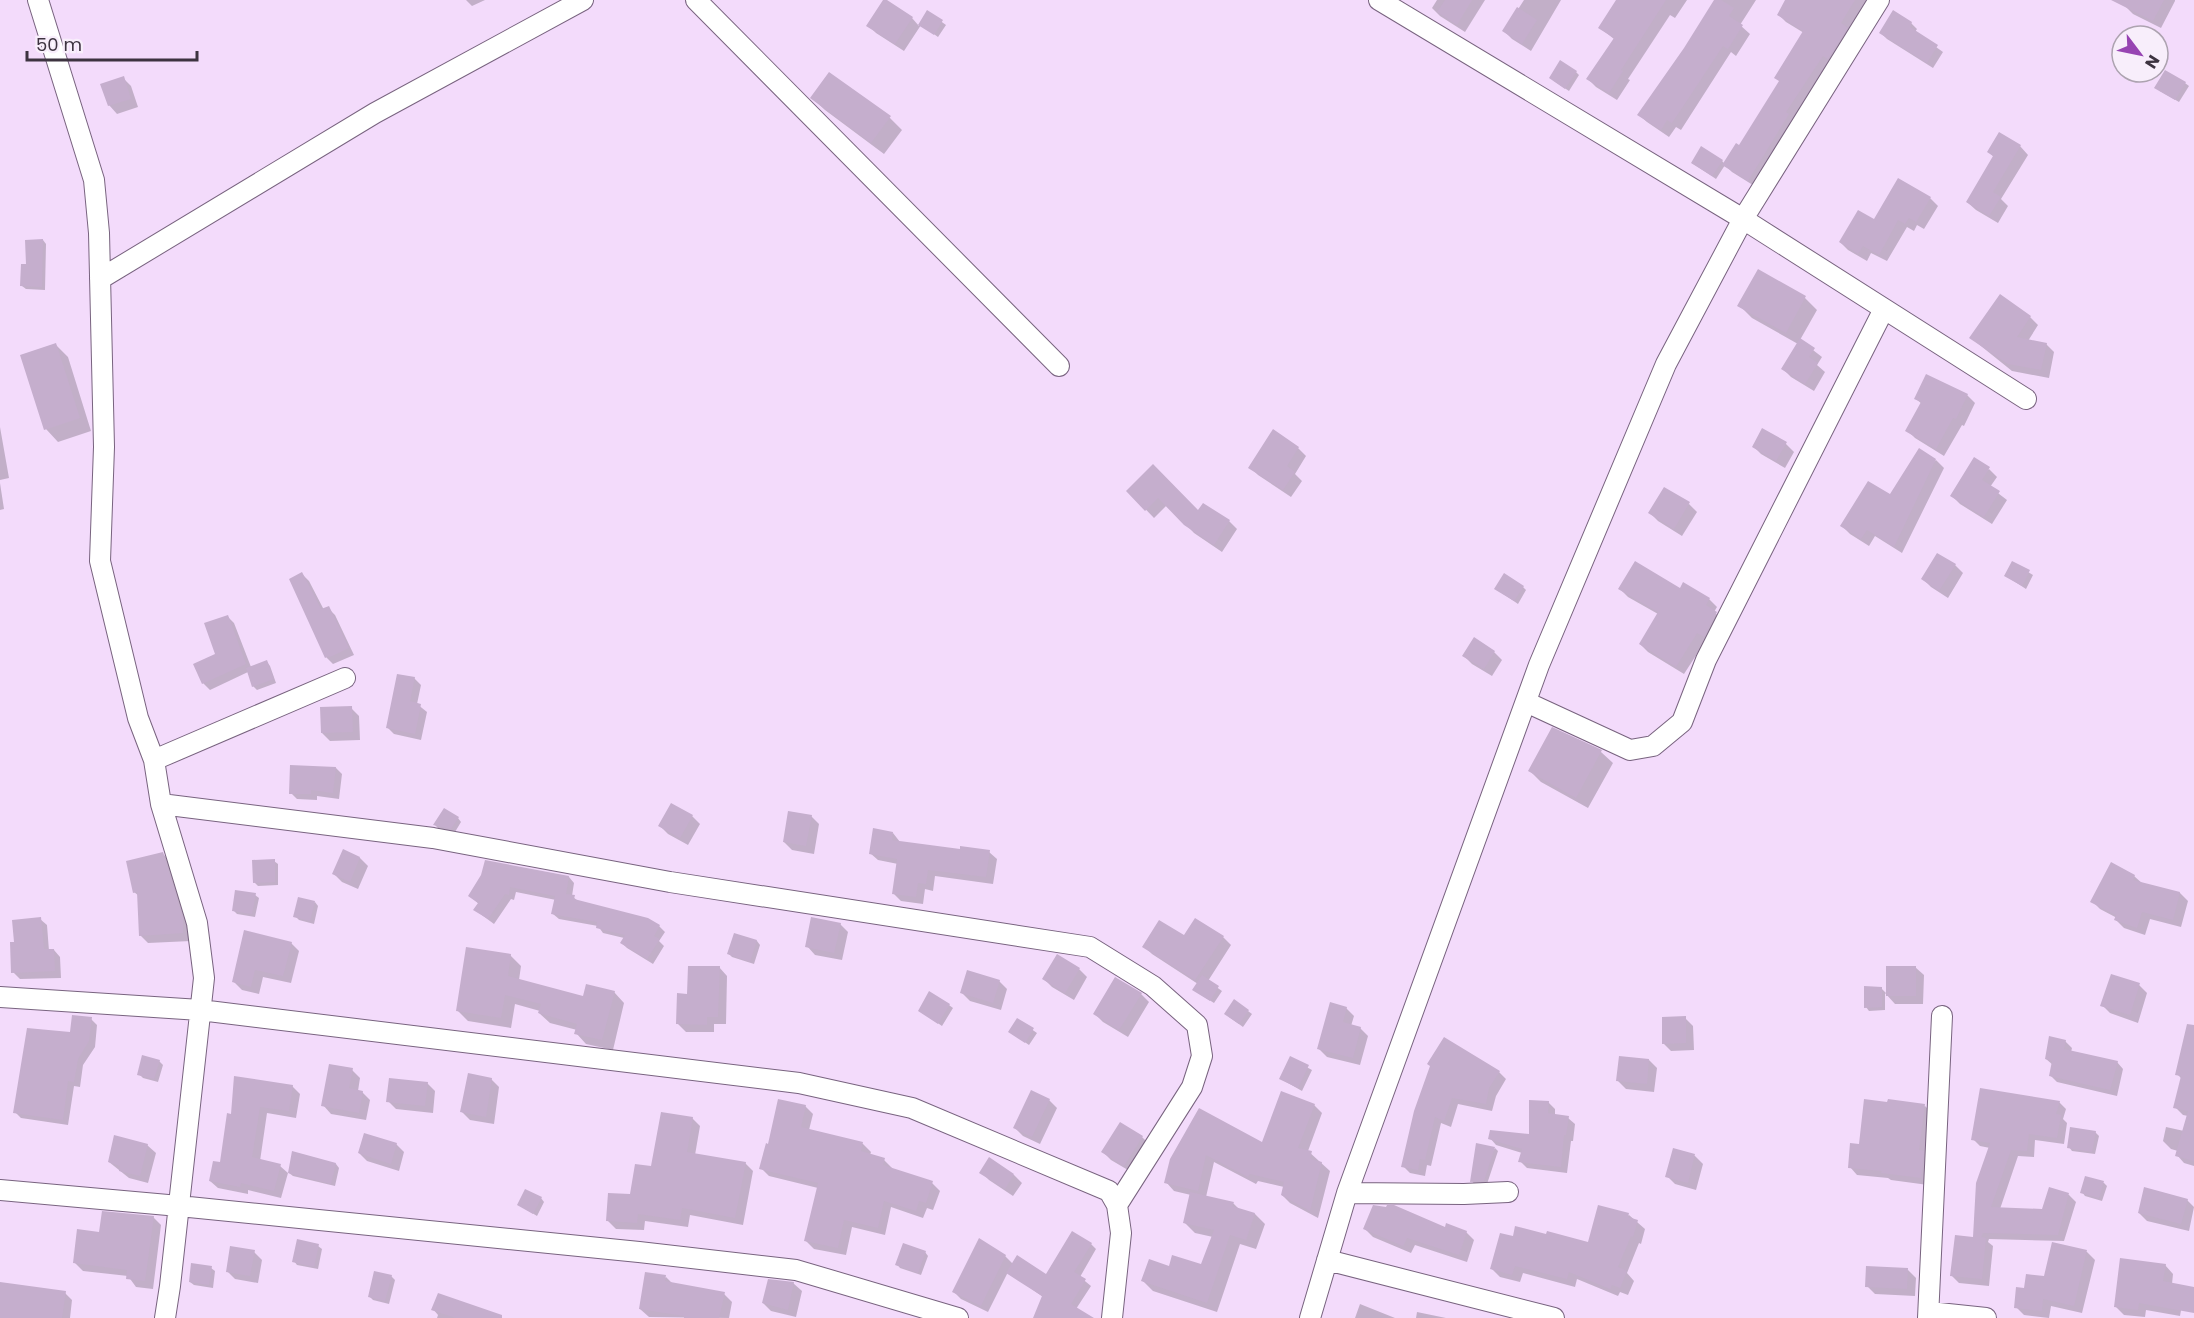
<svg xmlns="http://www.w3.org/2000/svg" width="2194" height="1318" viewBox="0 0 2194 1318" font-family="Poppins,sans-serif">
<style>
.shadow{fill:#0003}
.building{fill:#c5aecd}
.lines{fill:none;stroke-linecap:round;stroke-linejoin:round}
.street-casing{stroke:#78637f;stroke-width:22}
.street{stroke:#fff;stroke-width:20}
</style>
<rect width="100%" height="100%" fill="#f3dbfb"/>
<path class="shadow" d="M466 0H485L472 6Z
M1437 0H1485L1465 32 1440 16 1432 8Z
M1524 0H1561L1531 51 1512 39 1504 31Z
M1624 0H1687L1675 18 1670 15 1628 79 1630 80 1617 100 1596 87 1588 79 1614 39 1600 28Z
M1716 0H1756L1740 25 1750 34 1736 56 1731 52 1681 130 1676 127 1669 137 1647 122 1639 115 1685 49Z
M1787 0H1868L1848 30 1854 37 1756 187 1732 172 1725 165 1716 179 1692 163 1722 161 1725 164 1740 147 1781 82 1804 33 1786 22 1779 15Z
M2128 0H2175V1L2161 28 2133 14 2125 6Z
M928 12 946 25 938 37 921 25 904 51 876 33 868 25 912 18 919 26Z
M1911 23 1917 29 1915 32 1943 52 1933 68 1887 39 1881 33Z
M1576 72 1579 75 1569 91 1554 81Z
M123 78 131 86 138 107 117 114 109 105Z
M2185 83 2189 86 2179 102 2160 91Z
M812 98 890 118 902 130 884 154 825 110Z
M2020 146 2028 155 2001 199 2008 206 1998 223 1976 210 1967 202 1994 157 1989 152Z
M1930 198 1938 206 1924 229 1917 225 1914 231 1907 227 1887 261 1871 253 1867 261 1848 250 1840 242 1875 221Z
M43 240 46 244 45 290 26 289 22 286 27 265Z
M1805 298 1817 310 1800 340 1822 357 1817 365 1825 372 1814 391 1791 377 1783 369 1798 344 1752 318 1739 305Z
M2030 317 2038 325 2028 341 2046 344 2054 352 2049 378 2012 371 1971 338Z
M56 345 68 357 91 431 58 442 46 429Z
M1967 395 1975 403 1964 426 1962 425 1944 456 1915 438 1907 430 1922 404 1916 399Z
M0 427 9 478 0 480Z
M1763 430 1786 444 1794 452 1785 468 1761 454 1753 446Z
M1298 448 1306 456 1295 474 1302 481 1291 497 1258 475 1250 467Z
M1936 460 1944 468 1902 553 1875 536 1869 546 1850 534 1842 526 1891 496Z
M1153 466 1198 513 1229 521 1237 529 1222 552 1194 533 1167 505 1154 518 1128 491Z
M1989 469 1997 477 1990 487 2007 500 1992 524 1960 504 1952 496Z
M0 483 4 509 0 510Z
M1689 504 1697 512 1682 536 1658 521 1650 513Z
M2013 563 2033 575 2026 589 2006 576Z
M1955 565 1963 573 1948 598 1931 587 1923 579Z
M302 574 309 581 324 610 328 608 335 615 354 655 333 664 326 657Z
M1523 587 1526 590 1518 604 1496 589Z
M1620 589 1681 590 1709 599 1717 607 1714 612 1724 621 1706 640 1684 674 1648 652 1640 644 1658 614 1628 597Z
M228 617 234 623 251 667 267 662 270 666 276 683 257 690 253 686 248 672 210 690 203 683 217 654Z
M1494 652 1502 660 1492 676 1472 664 1464 656Z
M414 678 421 685 417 704 427 712 421 740 394 734 387 727Z
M351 708 359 716 360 740 330 741 322 733Z
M1553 729 1601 752 1613 763 1588 808 1541 782 1530 771Z
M336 768 342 774 339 799 317 796V800L297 799 291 793Z
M692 816 700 824 688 845 668 834 660 826Z
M811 816 819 824 814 854 792 850 784 842Z
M458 818 461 822 455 832 438 828 435 825Z
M893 833 900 842 961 851 989 852 997 859 993 884 935 876 933 891 925 889 923 904 901 901 894 894 898 864 878 860 870 853Z
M343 851 360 858 368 866 358 889 342 882 334 874Z
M163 854 171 862 190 927 191 941 148 943 140 935 139 896 134 892Z
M274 861 278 864V885L258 886 254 882Z
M483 875 569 877 574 883 572 896 579 902 659 926 665 932 659 941 664 946 653 964 627 948 622 943 624 938 603 933 598 926 559 919 553 914 556 900 516 892 514 900 511 899 494 924 475 910 479 904 470 896Z
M2134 876 2143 884 2180 893 2188 901 2181 927 2150 919 2145 935 2124 928 2116 920 2117 918 2100 909 2092 901Z
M255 895 259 898 255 917 237 914 233 910Z
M315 902 318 906 314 924 299 920 295 916Z
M40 919 47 925 49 951 54 950 60 957 61 978 20 979 13 972 16 943Z
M840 924 848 932 842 960 815 955 807 946Z
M735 934 757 941 760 945 754 964 732 957 728 953Z
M1184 937H1223L1231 945 1208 981 1222 991 1214 1003 1198 993V984L1152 954 1144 946Z
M291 943 299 951 291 983 263 977 259 994 242 990 234 982Z
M510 955 521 966 519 980 584 998 614 992 624 1003 613 1050 586 1044 576 1033 577 1030 550 1023 539 1013 540 1011 515 1004 511 1028 468 1021 457 1010Z
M719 967 727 976 726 1024H714V1032H686L678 1024 688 995Z
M1915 967 1924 975 1923 1004H1895L1885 993V1010L1869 1011 1866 1007 1881 988 1887 994Z
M1079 969 1087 977 1074 1000 1052 987 1044 979Z
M999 981 1007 989 1001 1010 970 1001 962 993Z
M2139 985 2147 993 2138 1023 2110 1013 2102 1005Z
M1141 994 1149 1002 1128 1037 1103 1022 1095 1014Z
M949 1005 953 1008 942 1026 920 1011Z
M1346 1008 1354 1016 1351 1026 1360 1028 1368 1036 1360 1065 1327 1057 1319 1049Z
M1248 1011 1252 1014 1243 1027 1229 1017Z
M1685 1018 1693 1026 1694 1050 1671 1051 1663 1043Z
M91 1019 97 1025 95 1047 83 1065 80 1087 74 1086 68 1125 21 1118 15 1112 71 1033Z
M1018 1020 1037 1033 1029 1045 1010 1032Z
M2065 1041 2072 1048 2071 1052 2117 1062 2123 1069 2117 1096 2057 1082 2050 1075 2053 1065 2046 1059Z
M2194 1044V1166L2184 1163 2177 1155 2178 1151 2171 1149 2163 1141 2166 1127 2184 1131 2188 1116 2183 1115 2175 1107 2182 1079 2177 1074Z
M1290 1058 1312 1070 1302 1091 1281 1079Z
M1649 1060 1657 1068 1654 1092 1626 1089 1618 1081Z
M159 1061 163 1065 158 1082 143 1078 139 1074Z
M352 1070 360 1078 358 1091 362 1092 370 1100 366 1120 331 1114 323 1105Z
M1499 1072 1506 1079 1496 1096 1492 1111 1458 1104 1451 1127 1441 1123 1431 1166 1427 1165 1425 1176 1410 1173 1403 1166 1415 1111Z
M491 1079 499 1087 494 1124 470 1120 462 1112Z
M427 1083 435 1091 433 1113 396 1109 388 1101Z
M292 1086 300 1094 296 1118 267 1113 260 1161 280 1166 288 1173 281 1198 248 1190V1194L218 1188 210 1181 222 1164 232 1116Z
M1049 1100 1057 1108 1040 1144 1023 1136 1015 1128Z
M1548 1102 1555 1109V1116L1568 1118 1575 1124 1573 1141H1571L1567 1173 1527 1168 1520 1161 1522 1153 1496 1145 1490 1138 1530 1136Z
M2059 1102 2066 1109 2063 1119 2067 1123 2064 1144 2035 1140 2034 1157 2018 1156 2000 1209 2043 1211 2050 1189 2069 1195 2076 1202 2064 1241 1989 1239 1988 1242 1993 1246 1989 1286 1959 1283 1952 1276 1974 1238 1990 1148 1980 1146 1973 1139Z
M1314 1105 1322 1113 1308 1151 1330 1171 1318 1218 1290 1203 1282 1195 1284 1187 1258 1181 1256 1184 1214 1162 1206 1197 1233 1203 1240 1210 1255 1214 1265 1224 1256 1249 1240 1244 1217 1312 1153 1291 1143 1281 1170 1268 1202 1266 1213 1237 1195 1233 1185 1223 1191 1195 1174 1191 1166 1182 1171 1160 1262 1144Z
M805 1106 813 1114 809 1130 863 1144 871 1152 870 1155 884 1160 892 1168 891 1169 932 1183 940 1191 933 1210 927 1208 923 1218 891 1207 885 1235 852 1227 846 1255 814 1249 806 1241 818 1188 769 1176 761 1168 769 1146Z
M1925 1106 1932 1113 1928 1185 1891 1180 1888 1178 1857 1175 1850 1167 1860 1146Z
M692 1118 700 1126 695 1155 745 1163 753 1171 743 1225 690 1215 688 1227 645 1221 644 1230 616 1229 608 1221 631 1196Z
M2095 1132 2099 1136 2095 1154 2072 1151 2069 1147Z
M1142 1137 1150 1145 1133 1173 1111 1160 1103 1152Z
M396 1144 404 1152 399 1171 367 1161 359 1153Z
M147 1145 156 1153 148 1183 129 1178 109 1162Z
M1495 1148 1498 1151 1487 1184 1475 1185 1472 1181Z
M1674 1150 1695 1156 1703 1164 1696 1190 1675 1184 1667 1176Z
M336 1164 339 1168 335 1186 293 1176 289 1173Z
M981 1172 1014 1175 1022 1183 1013 1196 989 1180Z
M2086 1178 2104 1183 2107 1186 2102 1201 2085 1196 2082 1192Z
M541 1198 544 1202 537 1216 519 1205Z
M2187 1200 2194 1207 2189 1231 2147 1221 2139 1213Z
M1629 1215 1645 1229 1641 1244 1639 1243 1627 1273 1634 1281 1628 1295 1620 1292 1618 1296 1577 1279 1575 1287 1523 1273 1520 1282 1500 1277 1492 1269 1514 1238 1589 1244Z
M153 1217 161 1225 153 1289 136 1287 128 1276 83 1271 75 1263Z
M1365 1229H1446L1466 1232 1474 1240 1467 1262 1415 1245 1411 1253 1373 1237Z
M1091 1244 1096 1249 1080 1277 1091 1286 1076 1309 1091 1318H1035L1043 1297 1008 1272 988 1312 961 1299 954 1292 1005 1256 1013 1264 1046 1276Z
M2053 1244 2087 1252 2095 1260 2082 1313 2051 1306 2049 1318 2024 1315 2016 1307 2026 1290 2045 1277Z
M318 1246 322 1249 318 1269 297 1265 294 1261Z
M254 1252 262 1260 258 1283 235 1279 227 1271Z
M925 1252 928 1256 921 1275 900 1268 897 1264Z
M2165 1265 2173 1274 2172 1284 2184 1293 2180 1316 2146 1310 2145 1317 2124 1315 2116 1307Z
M211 1268 215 1271 213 1288 194 1285 190 1282Z
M1908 1270 1916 1278 1915 1296 1875 1294 1867 1286Z
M391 1276 395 1280 389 1304 373 1300 369 1296Z
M666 1277 673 1284 724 1294 732 1302 729 1318 649 1317 640 1309Z
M793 1283 802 1291 796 1317 771 1311 763 1303Z
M0 1290 65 1293 72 1300 70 1318H0Z
M1360 1304 1395 1318H1355Z
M433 1309 478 1318H437L438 1315Z
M1417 1312 1446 1318H1416Z"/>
<path class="building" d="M883 0H887L913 17 895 44 866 26Z
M1445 0H1472L1457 25 1437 12Z
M1616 0H1666L1621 70 1623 71 1609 93 1586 79 1614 38 1598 28Z
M1714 0H1721L1734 8 1729 16 1743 25 1728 49 1723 46 1672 123 1667 120 1661 130 1637 115 1684 48Z
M1785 0H1855L1841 23 1848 28 1828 59 1823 56 1786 112 1789 114 1748 181 1722 165 1736 143 1739 145 1779 81 1774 78 1803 31 1777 15Z
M2111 0H2164L2153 21Z
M1517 7 1537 20 1522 44 1502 31Z
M927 10 943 20 934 35 918 25Z
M1893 10 1912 22 1910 27 1938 45 1927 63 1879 33Z
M1560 60 1577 71 1565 89 1549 78Z
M2165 70 2186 82 2175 100 2154 88Z
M829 72 891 116 871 143 810 98Z
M124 76 131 99 108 106 100 84Z
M1999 132 2021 145 1993 192 2001 197 1989 216 1966 202 1993 156 1987 152Z
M1701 146 1723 160 1712 176 1691 163Z
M1898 178 1931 197 1916 222 1909 218 1905 224 1898 220 1879 255 1863 246 1858 254 1839 242 1858 210 1874 219Z
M43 239 42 287 20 286 21 264H26L25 240Z
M1758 269 1806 296 1786 333 1737 306Z
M2000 294 2031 316 2017 337 2047 343 2041 370 2008 364 1969 338Z
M1800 338 1815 348 1809 357 1818 363 1805 384 1781 369Z
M56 343 80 418 44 430 20 355Z
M1926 374 1968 394 1956 419 1953 418 1936 449 1905 431 1921 402 1914 399Z
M1762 428 1787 442 1776 461 1752 447Z
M1273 429 1299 447 1287 466 1295 472 1283 490 1248 468Z
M1919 448 1936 459 1894 547 1867 530 1861 539 1840 526 1868 481 1890 494Z
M1974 457 1990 467 1982 480 2000 491 1984 517 1950 496Z
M1153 464 1198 510 1203 503 1230 520 1214 545 1184 525 1158 498 1145 511 1126 491Z
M1664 487 1690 502 1674 529 1648 513Z
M1937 553 1956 564 1939 591 1921 579Z
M1635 561 1680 588 1683 582 1710 598 1706 605 1717 612 1704 637 1697 633 1676 667 1639 644 1658 612 1618 589Z
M2012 561 2030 570 2022 586 2004 576Z
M302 572 321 609 329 606 349 648 330 657 329 656 325 658 289 579Z
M1504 573 1524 586 1514 601 1494 589Z
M228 615 246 664 202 684 193 664 215 654 204 623Z
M1474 637 1495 651 1484 669 1462 656Z
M267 660 274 679 252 687 246 668Z
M397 674 415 677 410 701 421 704 415 734 386 728Z
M352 706 353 732 321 733 320 707Z
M1552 727 1602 750 1576 798 1528 771Z
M290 765 336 767 333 793 311 790V794H289Z
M671 803 693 815 680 838 658 826Z
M444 808 459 817 451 829 433 825Z
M788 811 812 815 806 846 783 842Z
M873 828 893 832 892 840 960 849V846L990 850 986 877 928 870 926 884 918 883 916 897 892 894 897 859 869 854Z
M343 849 360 857 350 882 332 874Z
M163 852 183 918V933L139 936 137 892 133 893 126 861Z
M275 859V882L253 883 252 860Z
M485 860 569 876 566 894 575 895 574 899 648 918 660 925 654 936 660 939 647 959 620 943 625 935 596 928 597 922 551 914 555 896 510 887 509 895 505 894 488 919 473 910 478 903 468 896 481 875Z
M2111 862 2135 875 2133 880 2180 892 2173 920 2142 912 2137 928 2114 920 2116 915 2090 902Z
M235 890 256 893 252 914 232 911Z
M298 897 315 901 310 921 293 917Z
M41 917 44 949H54L55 971 11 973 10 942H14L12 920Z
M811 917 841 923 834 953 805 947Z
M1195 918 1224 936 1195 980 1142 947 1159 920 1184 935Z
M244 930 292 942 283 976 255 970 251 987 232 982Z
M734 933 757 940 750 962 727 954Z
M466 947 511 954 508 976 583 996 586 984 615 991 602 1040 574 1034 577 1024 538 1013 541 1004 505 995 501 1018 456 1011Z
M1057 954 1080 968 1065 993 1042 979Z
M688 966H720L718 1017H707V1025L676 1024 677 993 687 994Z
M1886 966H1916V996H1886Z
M967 970 1000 980 993 1003 960 993Z
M2111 974 2140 983 2130 1015 2100 1006Z
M1202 975 1219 986 1210 1001 1192 990Z
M1115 977 1142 993 1119 1030 1093 1014Z
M1864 986 1882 987V1007L1864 1008Z
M929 991 950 1004 938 1024 918 1011Z
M1234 999 1249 1010 1239 1024 1224 1014Z
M1330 1002 1347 1007 1343 1022 1361 1027 1353 1058 1317 1049Z
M72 1015 92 1017 89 1041 78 1059 74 1082 68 1081 63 1120 13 1113 27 1028 70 1032Z
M1686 1016V1043L1662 1044V1017Z
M1017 1018 1034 1028 1025 1043 1008 1032Z
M2187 1024 2194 1025V1161L2175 1156 2188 1111 2173 1108 2181 1076 2175 1075Z
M2049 1036 2066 1040 2064 1049 2118 1061 2110 1090 2049 1076 2052 1061 2045 1059Z
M1444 1037 1500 1071 1489 1088 1486 1104 1452 1098 1444 1121 1435 1117 1425 1160 1420 1159 1418 1170 1401 1167 1414 1111 1430 1066 1427 1064Z
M142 1055 160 1060 154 1079 137 1075Z
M1290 1056 1309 1065 1298 1088 1279 1079Z
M1619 1056 1649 1059 1647 1084 1616 1081Z
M329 1064 353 1068 349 1088 363 1091 359 1113 321 1106Z
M468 1073 492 1078 486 1117 460 1112Z
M234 1076 293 1085 289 1111 260 1107 252 1157 281 1164 274 1191 241 1183 240 1187 209 1181 213 1161 220 1162 227 1113 231 1114Z
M389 1078 428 1082 425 1106 386 1102Z
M1980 1088 2060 1101 2056 1114 2061 1115 2057 1138 2029 1134 2027 1151 2011 1150 1991 1207 2042 1209 2049 1187 2069 1193 2058 1235 1983 1233 1981 1237 1986 1238 1982 1279 1950 1276 1955 1235 1973 1237 1976 1183 1990 1143 1971 1140Z
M1031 1090 1050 1099 1032 1137 1013 1128Z
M1281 1091 1315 1104 1298 1148 1312 1151 1310 1159 1322 1162 1310 1211 1281 1195 1284 1182 1250 1174 1248 1177 1206 1155 1198 1191 1164 1183 1170 1159 1199 1108 1262 1142Z
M778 1099 806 1105 801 1127 863 1142 861 1151 885 1158 883 1165 933 1181 926 1203 919 1201 916 1211 884 1201 878 1228 844 1220 838 1248 804 1241 818 1183 759 1169 766 1143 768 1144Z
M1864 1099 1887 1102 1888 1099 1925 1104 1919 1150 1924 1151 1921 1178 1881 1173 1882 1171 1848 1168 1850 1143 1859 1144Z
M1529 1100 1549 1101 1548 1113 1569 1116 1566 1135H1564L1561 1167 1518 1162 1522 1149 1488 1139 1490 1130 1529 1134Z
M661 1112 693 1117 687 1152 746 1162 735 1218 682 1208 680 1220 638 1214 637 1223 606 1221 608 1193 630 1194 635 1164 651 1166Z
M1120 1122 1143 1136 1124 1166 1101 1152Z
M2070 1127 2096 1131 2092 1152 2067 1148Z
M364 1133 397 1143 391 1164 358 1153Z
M114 1135 148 1144 140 1176 119 1171 120 1166 108 1162Z
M1476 1143 1495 1147 1484 1181 1470 1182Z
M1673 1148 1695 1154 1688 1183 1665 1177Z
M292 1151 336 1163 331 1184 288 1173Z
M989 1157 1014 1174 1005 1189 979 1173Z
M2085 1176 2104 1181 2099 1198 2080 1193Z
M2144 1187 2188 1199 2181 1224 2138 1213Z
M525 1189 542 1197 533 1214 517 1205Z
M1190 1192 1234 1202 1232 1206 1255 1213 1246 1240 1230 1235 1207 1303 1141 1281 1149 1259 1169 1266 1172 1255 1201 1264 1214 1230 1183 1223Z
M1373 1205 1386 1207 1387 1205H1394L1445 1227 1446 1223 1467 1231 1459 1255 1407 1238 1403 1246 1363 1229Z
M1598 1205 1629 1213 1628 1217 1638 1220 1633 1237 1631 1236 1618 1267 1627 1271 1620 1288 1612 1285 1610 1289 1569 1272 1567 1279 1515 1266 1512 1275 1490 1269 1500 1233 1513 1236 1515 1226 1546 1234 1547 1231 1588 1242Z
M102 1211 154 1216 145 1281 126 1279 127 1270 73 1263 77 1229 99 1232Z
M1072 1231 1092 1243 1074 1272 1086 1279 1071 1304 1094 1318H1033L1042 1296 1006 1273 1017 1255 1046 1274Z
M979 1238 1006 1255 981 1306 952 1292Z
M297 1239 319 1244 314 1267 292 1262Z
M2052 1242 2087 1250 2074 1306 2043 1299 2042 1311 2014 1308 2016 1287 2024 1288 2026 1274 2044 1276Z
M903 1243 926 1251 918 1273 895 1265Z
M230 1246 255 1250 250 1276 226 1272Z
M2120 1258 2166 1264 2163 1281 2194 1287V1313L2139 1303 2138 1310 2114 1307Z
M191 1263 212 1266 209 1285 189 1282Z
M1866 1266 1908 1268 1907 1289 1865 1287Z
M374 1271 392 1275 385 1301 368 1297Z
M645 1272 666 1275 665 1281 725 1292 719 1318H684V1316L639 1309Z
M768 1279 794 1282 788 1310 762 1303Z
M0 1282 66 1291 62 1318H0Z
M438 1293 502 1315V1318H456L431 1310Z"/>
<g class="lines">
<g class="street-casing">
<path id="street" d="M38 0 94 180 99 233 104 447 100 561 138 718 154 760 161 804 197 923 204 978 170 1286 165 1318
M696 0 1059 366
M1379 0 1743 219 1879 0
M100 279 375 113 583 0
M1526 702 1630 750 1653 746 1682 722 1706 660 1884 309
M154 760 345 678
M161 804 433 838 670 882 1090 947 1153 986 1197 1025 1202 1056 1192 1087 1117 1205
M0 997 200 1010 799 1083 912 1108 1109 1191 1117 1205 1121 1233 1112 1318
M0 1190 179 1206 639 1252 796 1270 958 1318
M1347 1193 1464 1194 1508 1192
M1327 1260 1554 1318
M1929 1312 1986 1318
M1310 1318 1347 1193 1539 665 1666 364 1743 219 2026 399
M1928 1318 1942 1016"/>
</g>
<use href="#street" class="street"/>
</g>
<g transform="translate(2140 54) rotate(122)"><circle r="28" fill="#f8eefb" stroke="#ada3b0" stroke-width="1.5"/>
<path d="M0-4.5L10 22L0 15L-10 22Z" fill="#9744b2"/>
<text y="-9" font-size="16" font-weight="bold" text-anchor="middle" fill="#3d3340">N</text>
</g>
<path d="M27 51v9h170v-9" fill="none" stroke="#3d3340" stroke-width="3"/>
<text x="36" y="51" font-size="18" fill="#3d3340" stroke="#f8eefb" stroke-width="4.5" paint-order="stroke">50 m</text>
</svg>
